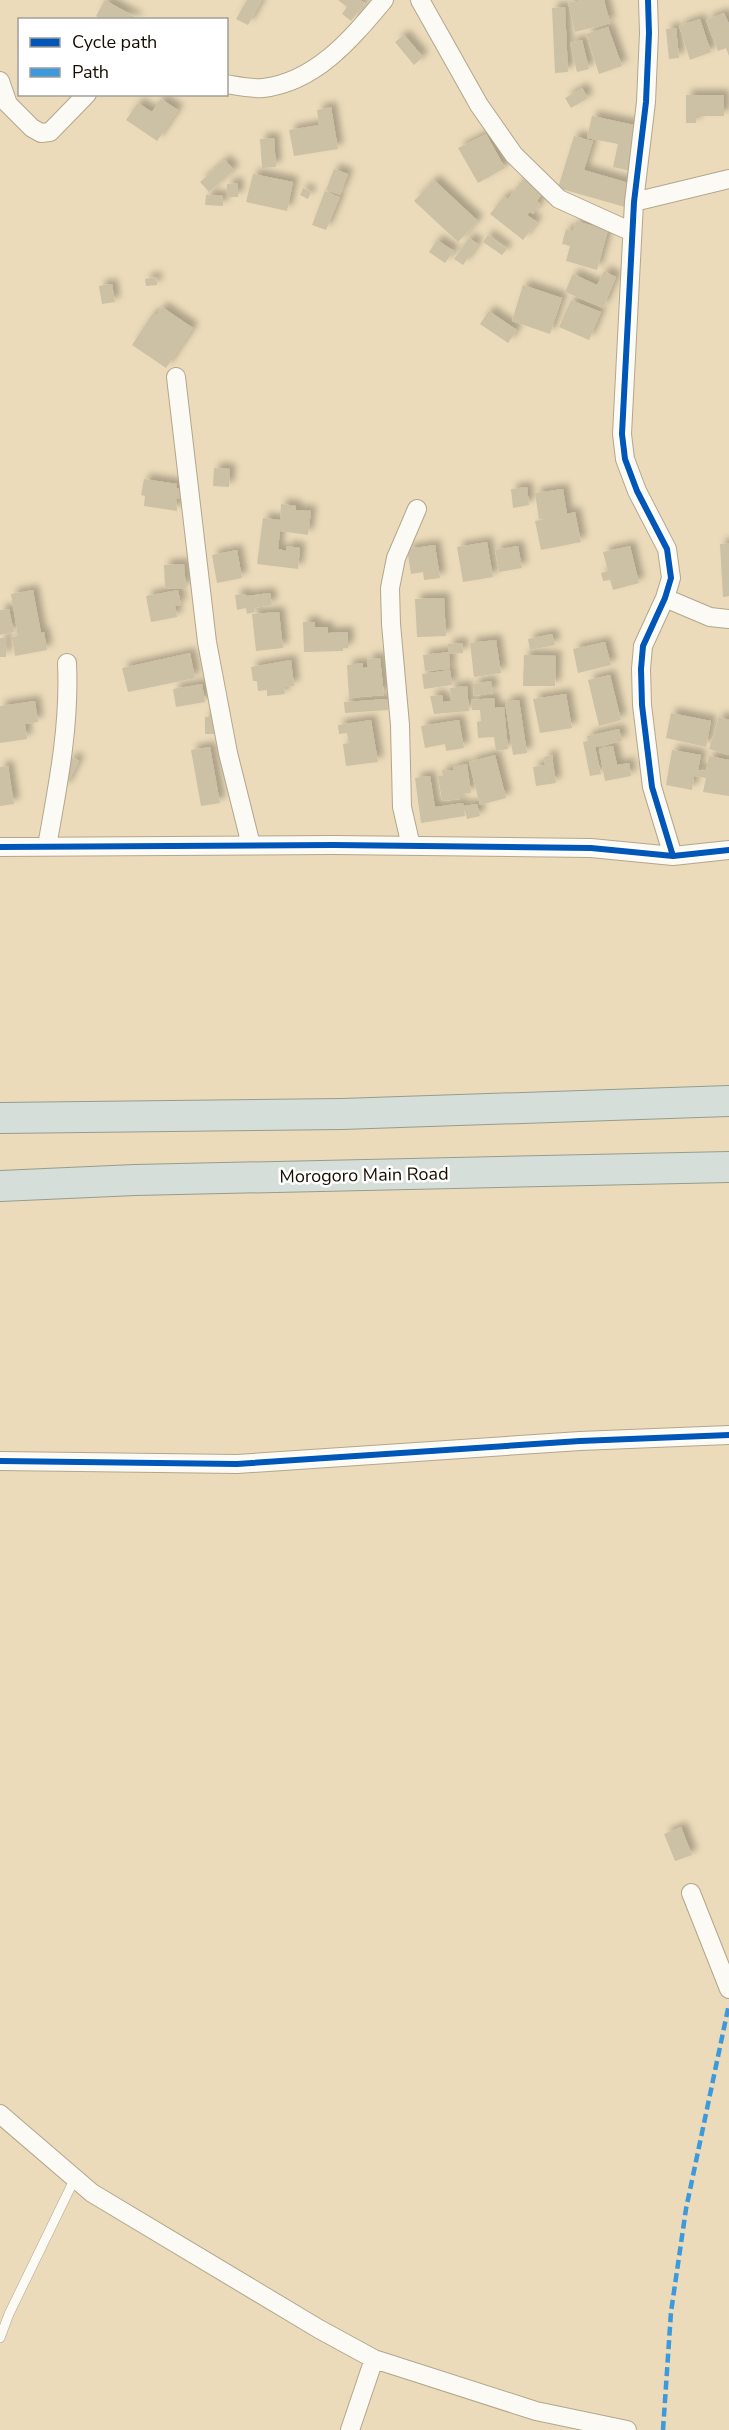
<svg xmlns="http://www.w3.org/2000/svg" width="729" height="2430" viewBox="0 0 729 2430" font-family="'Nunito Sans',sans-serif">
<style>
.building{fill:#ccc0a5;filter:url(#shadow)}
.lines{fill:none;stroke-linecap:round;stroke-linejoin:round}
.service-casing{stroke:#b2a68c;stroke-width:10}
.minor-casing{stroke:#b2a68c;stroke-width:20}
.trunk-casing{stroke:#959c8e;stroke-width:32}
.service{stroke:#fcfaf5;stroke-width:9}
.minor{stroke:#fcfaf5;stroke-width:18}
.trunk{stroke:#d6deda;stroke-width:30}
.quiet{stroke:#3b99dc;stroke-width:4.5;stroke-dasharray:9 4.5;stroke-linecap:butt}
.cycleway-casing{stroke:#fff;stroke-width:10}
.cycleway{stroke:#0057b8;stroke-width:6}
.labels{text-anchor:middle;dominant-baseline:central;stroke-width:5;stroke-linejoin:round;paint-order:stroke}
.street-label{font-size:18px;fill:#170d00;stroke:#fff}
</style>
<defs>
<filter id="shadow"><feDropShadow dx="5.5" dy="-5.5" stdDeviation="3" flood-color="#0004"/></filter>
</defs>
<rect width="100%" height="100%" fill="#ebdbba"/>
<path class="building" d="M105 0 140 20H102L96 16Z
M247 0H262L248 25 236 19Z
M338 0H360L365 3 351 21 342 14 347 7Z
M582 0H604L610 23 575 32 568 3Z
M565 7 568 72 555 73 552 8Z
M724 13 729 24V56L726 48 718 51 706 20Z
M700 19 711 52 690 60 679 26Z
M608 27 622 66 599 74 586 34Z
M676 28 679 58 669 59 666 29Z
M404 35 423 57 414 65 395 42Z
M582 40 589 69 577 72 570 43Z
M582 88 588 98 571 108 565 98Z
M686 95H724V116H696V123H686Z
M161 99 178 110 157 141 126 120 138 103 152 112Z
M331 107 338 149 294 156 289 130 319 125 317 110Z
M592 116 639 126 630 171 613 167 618 144 587 138Z
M486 134 505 168 478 183 458 148Z
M574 136 593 141 584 170 632 184 625 207 558 188Z
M274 138 276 167 262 168 260 139Z
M225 160 234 170 209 192 200 182Z
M334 169 348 174 340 195 326 190Z
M253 174 293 182 287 211 246 202Z
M523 179 542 194 537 201 540 204 533 214 530 212 527 215 537 222 523 240 490 214 504 196 508 199Z
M434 180 478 221 458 242 414 201Z
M238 183V197H227V184Z
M303 188 311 192 308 199 300 195Z
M325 191 340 197 326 230 312 225Z
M206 195 223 196V206L205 205Z
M576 221 608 230 597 270 566 261 570 246 562 244 566 229 573 231Z
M488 235 507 249 502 255 483 242Z
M469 238 478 244 463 265 454 259Z
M437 240 454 251 445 263 429 252Z
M604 271 616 277 603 308 565 292 573 274 597 285Z
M156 277 157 285 146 286 145 279Z
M112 284 115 302 102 304 99 286Z
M523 285 562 298 550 334 512 321Z
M571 300 601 312 589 340 559 327Z
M162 307 193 328 166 368 132 345 153 313 156 316Z
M489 311 517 330 508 343 480 324Z
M214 468 230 469 229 487 213 486Z
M144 479 177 484 176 488 181 489 179 499H176L177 511 144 506 145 496 141 495Z
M527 487 529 505 513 508 511 489Z
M563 489 567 514 575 512 581 542 541 550 535 521 551 518 539 519 535 493Z
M281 504 296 506V510L311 511 308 535 280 531 278 549 286 551 287 546 300 548 298 569 257 564 263 518 280 520Z
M487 542 493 577 463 582 457 547Z
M729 543V596L723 597 720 544Z
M435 545 440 578 424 580 423 572 411 574 407 549Z
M518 546 522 568 499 572 495 550Z
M630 546 639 583 613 590 610 580 603 581 601 573 608 571 603 552Z
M237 550 242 578 217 583 212 555Z
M184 564 186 588 165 589 164 565Z
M33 590 41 633 44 632 47 650 15 656 12 637 18 636 11 594Z
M178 590 181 605 175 606 177 617 151 622 146 596Z
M270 593 272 605 254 608 255 612 247 614 246 608 237 610 235 595 245 594 246 596Z
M444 598 446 636 417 637 415 599Z
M9 609 14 632 0 635V610Z
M279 612 283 648 256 651 252 614Z
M303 622H315V627H328V633L348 632V648H343V651L304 652Z
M552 634 555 645 530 650 528 639Z
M0 638H6V657H0Z
M496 640 501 673 474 677 470 643Z
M605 642 611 665 578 673 573 649Z
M462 643 463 653 449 654 448 644Z
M449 652 450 669 425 671 423 655Z
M190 653 195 678 128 692 122 668Z
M524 655 556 656 555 686H523Z
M380 658 384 695 349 698 347 665 363 663V668L368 667 367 659Z
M291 660 294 686 284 687 285 694 267 696V690L258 691 257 681H253L251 667Z
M450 670 452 685 424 689 422 674Z
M610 675 621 720 599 726 588 680Z
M491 681 493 693 474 696 473 684Z
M202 684 205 702 176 707 173 689Z
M467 686 469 711 434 714 430 696 442 695 443 702 451 701 450 688Z
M566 694 572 728 540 733 533 699Z
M494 698 495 708 504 707 508 749 496 751 494 737 478 738 477 722 481 721 480 710H472L471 700Z
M387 699 388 710 345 713 344 702Z
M519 700 527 753 513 755 505 702Z
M35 701 38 722 25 724 27 739 0 743V706Z
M671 713 711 721 706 747 666 738Z
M205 717H217V734H205Z
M719 717 729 720V755L709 749Z
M371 720 378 762 346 766 343 744 349 743 347 733 339 734 338 725Z
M459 720 464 748 446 751 445 744 425 748 421 726Z
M619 729 622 741 595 747 601 774 590 776 583 742 588 741 587 736Z
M613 746 617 765 629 763 631 776 605 781 599 749Z
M210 747 220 803 201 806 191 750Z
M672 750 701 755 698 770 706 771 709 756 729 760V796L703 792 706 778 694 776 692 790 666 785Z
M495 755 506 798 480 805 469 762Z
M552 755 556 783 536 786 533 767 545 765 544 757Z
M72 757 79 761 65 788 58 784Z
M467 764 471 793 460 794V799L442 801 438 776H443L442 770 454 771 453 767Z
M8 766 14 804 0 806V767Z
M430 776 435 807 463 803 465 816 421 823 415 778Z
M477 804 480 816 467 819 464 806Z
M681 1827 692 1855 675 1861 664 1834Z"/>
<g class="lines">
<g class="service-casing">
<path id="service" d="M0 2338 9 2314 75 2178"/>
</g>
<g class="minor-casing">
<path id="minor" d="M420 0 479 105 514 155 559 199 632 232
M648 0 649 33 646 102 634 202 622 434 625 459 637 491 667 549 671 578 665 598 643 646 641 669 642 705 652 787 673 856
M0 81 8 104 32 128 41 133 50 132 87 94
M226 84C238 86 252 89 263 88 316 82 352 38 384 0
M634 202 729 179
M176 377 207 642 228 753 251 845
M665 598 710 617 729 619
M47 846C58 785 70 725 67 663
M411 846 402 807 400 725 391 624 390 588 396 558 417 509
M0 847 334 845 591 848 673 856 729 850
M0 1461 237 1464 580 1441 729 1435
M691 1893 729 1989
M0 2114 92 2193 319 2329 374 2359 536 2411 627 2430
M350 2430 374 2359"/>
</g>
<g class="trunk-casing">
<path id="trunk" d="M0 1118 342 1114 729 1101
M0 1186 135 1180 729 1167"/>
</g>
<use href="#service" class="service"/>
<use href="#minor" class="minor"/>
<use href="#trunk" class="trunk"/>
<path class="quiet" d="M663 2430 671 2312 686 2209 729 2004"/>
<g class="cycleway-casing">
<path id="cycleway" d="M648 0 649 33 646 102 634 202 622 434 625 459 637 491 667 549 671 578 665 598 643 646 641 669 642 705 652 787 673 856
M0 847 334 845 591 848 673 856 729 850
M0 1461 237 1464 580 1441 729 1435"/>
</g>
<use href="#cycleway" class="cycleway"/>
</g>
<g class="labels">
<g class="street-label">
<text transform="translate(364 1175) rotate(-1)">Morogoro Main Road</text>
</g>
</g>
<rect x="18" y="18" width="210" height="78" fill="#ffffff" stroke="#a29e99" stroke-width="1.5"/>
<rect x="30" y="38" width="30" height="9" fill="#0057b8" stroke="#a29e99" stroke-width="1.5"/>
<text x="72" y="48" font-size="18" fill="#170d00">Cycle path</text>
<rect x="30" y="68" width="30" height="9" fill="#3b99dc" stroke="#a29e99" stroke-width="1.5"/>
<text x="72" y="78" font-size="18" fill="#170d00">Path</text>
</svg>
